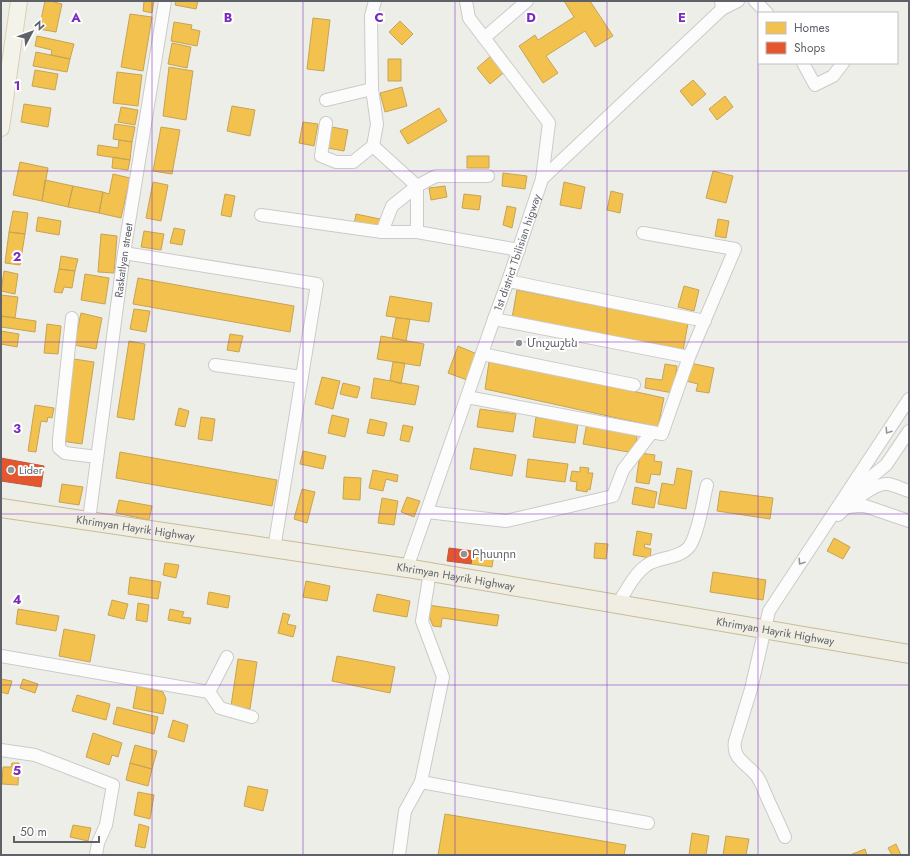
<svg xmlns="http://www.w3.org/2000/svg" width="910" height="856" viewBox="0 0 910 856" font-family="Jost,'Noto Sans Armenian',sans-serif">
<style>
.homes{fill:#f2c14e;stroke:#c6a456}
.shops{fill:#e4572e;stroke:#bc5a3f}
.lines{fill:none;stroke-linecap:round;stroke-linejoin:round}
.minor-casing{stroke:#cacbc9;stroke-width:14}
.major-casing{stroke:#d7d1b6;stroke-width:18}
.highway-casing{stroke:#c7bc95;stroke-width:20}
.minor{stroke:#fcfcfc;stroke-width:12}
.major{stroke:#f3f3e9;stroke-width:16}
.highway{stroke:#f0eee2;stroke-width:18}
.oneway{stroke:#95979b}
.grid{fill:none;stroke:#7b2cbf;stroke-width:1;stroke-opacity:0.55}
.poi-dot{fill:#909294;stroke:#fff;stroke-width:1.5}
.labels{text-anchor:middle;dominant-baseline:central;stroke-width:4;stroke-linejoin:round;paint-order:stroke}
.street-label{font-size:11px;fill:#5e6167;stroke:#fff}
.poi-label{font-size:11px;fill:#5e6167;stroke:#fff;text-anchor:start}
.grid-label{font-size:13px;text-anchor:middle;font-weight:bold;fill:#7b2cbf;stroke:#fff;stroke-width:4;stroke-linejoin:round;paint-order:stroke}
</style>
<rect width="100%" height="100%" fill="#eeeee9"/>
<path class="homes" d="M45 1H50L62 4 56 32 39 29Z
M144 1H154L152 13 143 11Z
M176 1H198L196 9 175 5Z
M564 1H590L613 36 595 47 585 31 546 56 558 73 543 83 519 46 535 35 538 40 574 17Z
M130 14 152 17 143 71 121 67Z
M313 18 330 20 324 71 307 69Z
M400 21 413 34 402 45 389 32Z
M174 22 192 25 191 29 200 31 197 46 171 41Z
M37 36 74 44 70 59 51 55 52 50 35 46Z
M172 43 191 47 187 68 168 64Z
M36 52 70 59 67 72 33 66Z
M493 54 507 70 490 84 477 68Z
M388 59H401V81H388Z
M169 67 193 71 186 120 163 116Z
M35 70 58 74 55 90 32 86Z
M117 72 142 75 138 106 113 103Z
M693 80 706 94 692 106 680 91Z
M402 87 407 106 385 112 380 93Z
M725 96 733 107 717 120 709 109Z
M24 104 51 108 48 127 21 122Z
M232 106 255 110 250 136 227 131Z
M121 107 138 110 135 125 118 122Z
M439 108 447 121 408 144 400 131Z
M303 122 318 124 314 146 299 143Z
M115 124 135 127 132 142 113 139Z
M161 127 180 130 172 174 153 171Z
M332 127 348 130 344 151 328 148Z
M119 140 132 142 130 160 97 155 98 145 118 148Z
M467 156H489V168H467Z
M113 157 130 160 128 170 112 168Z
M20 162 48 168 42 201 13 195Z
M713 171 733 176 726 203 706 198Z
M503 173 527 176 525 189 502 186Z
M113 174 130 178 121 218 99 213 103 192 109 194Z
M45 180 73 186 68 207 42 201Z
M153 182 168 185 161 221 146 218Z
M564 182 585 187 581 209 560 205Z
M73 186 103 192 99 213 68 207Z
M445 186 447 197 431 200 429 188Z
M611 191 623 194 620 213 607 210Z
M225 194 235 196 231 217 221 215Z
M464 194 481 196 479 210 462 208Z
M507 206 516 208 512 228 503 225Z
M13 211 28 213 25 234 9 232Z
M356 214 380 219 378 230 354 225Z
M38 217 61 221 59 235 36 231Z
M718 219 729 221 726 238 715 236Z
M174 228 185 230 182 245 170 243Z
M144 231 164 234 161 250 141 247Z
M9 232 25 234 20 265 5 263Z
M101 234 117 236 114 273 98 272Z
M61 256 78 259 75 271 59 269Z
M59 269 75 271 72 288 64 287 62 293 54 292Z
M4 271 18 274 15 294 1 291Z
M85 274 109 278 105 304 81 300Z
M138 278 294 306 290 332 133 304Z
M684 286 699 290 694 311 678 307Z
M517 290 688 323 683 351 512 318Z
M1 295 18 297 15 318 1 316Z
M390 296 432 303 429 322 386 316Z
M134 309 150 311 146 332 130 329Z
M81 313 102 318 96 349 74 345Z
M1 316 36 321 35 332 1 327Z
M396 318 410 319 406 341 392 338Z
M47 324 61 326 58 354 44 353Z
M1 331 19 334 17 347 1 344Z
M230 334 243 336 239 352 227 350Z
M381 336 424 344 420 366 377 359Z
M129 341 145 344 134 420 117 417Z
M458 346 477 354 467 380 448 373Z
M74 359 94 362 82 444 61 441Z
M393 362 405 363 401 384 390 380Z
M489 362 578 379 664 398 658 427 485 389Z
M690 363 714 368 709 393 696 391 698 384 686 381Z
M665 364 677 366 673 393 645 388 646 378 662 380Z
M322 377 340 381 333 409 315 404Z
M374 378 419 386 415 405 371 398Z
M343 383 360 387 357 398 340 394Z
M35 405 54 408 52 418 48 417 47 422 41 421 36 452 28 451Z
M179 408 189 411 185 427 175 425Z
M480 409 516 414 513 432 477 427Z
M332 415 349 419 345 437 328 433Z
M201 417 215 419 212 441 198 439Z
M536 417 578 423 575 443 533 437Z
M370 419 387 423 384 436 367 433Z
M587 423 638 432 634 453 583 444Z
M403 425 413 427 409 442 400 440Z
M474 448 516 455 512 476 470 469Z
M303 451 326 456 323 469 300 464Z
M120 452 277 480 272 506 116 478Z
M640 453 655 455 654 461 662 462 660 475 651 474 649 484 636 482Z
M528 459 568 464 565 482 526 477Z
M580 467 589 468 588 473H593L590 490 588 489 587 492 576 490 577 482 570 481 572 471 580 472Z
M677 468 692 471 686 509 658 504 662 483 674 485Z
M373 470 398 475 397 482 386 479 383 491 369 488Z
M344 477 361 478 360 500 343 499Z
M62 484 83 487 79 505 59 502Z
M635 487 657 492 654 508 632 504Z
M302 489 315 492 307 523 294 519Z
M720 491 773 498 770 519 717 511Z
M407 497 420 501 414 517 401 512Z
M382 498 398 501 394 525 378 523Z
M119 500 152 506 149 520 116 513Z
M637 531 652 534 650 545 645 544 644 547 651 549 650 558 633 555Z
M834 538 850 547 843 559 827 551Z
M595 543 608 544 606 559 594 558Z
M473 551 494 554 492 567 471 564Z
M165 563 179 565 176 578 163 575Z
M713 572 766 580 763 600 710 592Z
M130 577 161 582 158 599 128 594Z
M306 581 330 586 327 601 303 597Z
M209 592 230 596 228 608 207 604Z
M377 594 410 601 407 617 373 611Z
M112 600 128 604 124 619 108 615Z
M138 603 149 605 147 622 136 620Z
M428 605 499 615 497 626 442 618 441 627 433 626 427 611Z
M18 609 59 616 56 631 16 624Z
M170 609 184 612 182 617 191 618 190 624 168 620Z
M283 613 290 615 287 624 296 626 293 637 278 633Z
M64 629 95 635 90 662 59 656Z
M337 656 395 667 390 693 332 681Z
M238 659 257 662 250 709 231 706Z
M1 679 12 681 8 694 1 692Z
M23 679 38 684 35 693 20 688Z
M137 686 163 692 166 699 163 714 133 708Z
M77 695 110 704 106 720 72 711Z
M117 707 158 717 154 734 113 724Z
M173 720 188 725 184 742 168 737Z
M93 733 122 743 118 757 112 755 109 765 86 757Z
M135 745 157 751 152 769 130 763Z
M12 763H19L18 785 2 784 3 767H11Z
M130 763 152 769 148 786 126 780Z
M248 786 268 790 263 811 244 806Z
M138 792 154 795 150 819 134 815Z
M445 814 626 845 624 855H438Z
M139 824 149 827 145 848 135 846Z
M73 825 91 828 88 841 70 837Z
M692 833 709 836 706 855H689Z
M726 836 749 839 746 855H723Z
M896 844 901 855H892L888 848Z
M865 849 867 855H850Z"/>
<path class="shops" d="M1 458 44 466 41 487 1 481Z
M449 548 473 551 471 564 447 561Z"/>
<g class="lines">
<g class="minor-casing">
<g id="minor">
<path d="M466 1 469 18 549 123 542 179"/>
<path d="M755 1 767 13"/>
<path d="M722 9 738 1"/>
<path d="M484 38 527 1"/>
<path d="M803 63 815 85 833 76 843 63"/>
<path d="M326 100 372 89"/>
<path d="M326 123 321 156 336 162H353L373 146 377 124 372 89 371 16 375 1"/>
<path d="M373 146 417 186 436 176H488"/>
<path d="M261 215 382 232 392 206 417 186V232"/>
<path d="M382 232H417L519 250"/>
<path d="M124 253 317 284 274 549"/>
<path d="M508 281 705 321"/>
<path d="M72 318 59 439V448L65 453 97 457"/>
<path d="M494 319 689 357"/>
<path d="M482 354 634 385"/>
<path d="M215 365 302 377"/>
<path d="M467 397 662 434 689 357 735 249 643 233"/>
<path d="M850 494 886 465 909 431"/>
<path d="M847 507 857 506H865L909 521"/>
<path d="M427 512 506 521 613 496 623 470 652 432"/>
<path d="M838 515C847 506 875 482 888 484 895 485 902 489 909 491"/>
<path id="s1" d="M89 520 124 253 165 1"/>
<path id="s2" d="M407 568 494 319 508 281 542 179 722 9 721 1"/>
<path d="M618 604C626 591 634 574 647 565 658 557 679 559 689 547 698 535 703 501 707 485"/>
<path d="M1 656 209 692"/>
<path d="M227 657 209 692 220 708 252 717"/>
<path d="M1 750 35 755 113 785 106 825 98 843 96 855"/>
<path d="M421 782 648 823"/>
<path d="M785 837C779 823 772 809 766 795 763 789 761 781 756 775 746 763 732 759 735 741L751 689 769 611 909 399"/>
<path d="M399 855 405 811 421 782 443 677 422 621 430 572"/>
</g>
</g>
<g class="major-casing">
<path id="major" d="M1 128 19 1"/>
</g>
<g class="highway-casing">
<g id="highway">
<path id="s3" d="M1 508 407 568 909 654"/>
</g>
</g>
<use href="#minor" class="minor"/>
<use href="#major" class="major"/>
<use href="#highway" class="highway"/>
</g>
<defs><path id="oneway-chevron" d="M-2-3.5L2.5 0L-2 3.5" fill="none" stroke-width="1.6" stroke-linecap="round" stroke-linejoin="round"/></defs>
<g class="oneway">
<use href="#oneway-chevron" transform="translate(888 431) rotate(123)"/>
<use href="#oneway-chevron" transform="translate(801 562) rotate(123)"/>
</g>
<path class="grid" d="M152 1V855M303 1V855M455 1V855M607 1V855M758 1V855M1 171H909M1 342H909M1 514H909M1 685H909"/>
<g class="poi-dot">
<circle cx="519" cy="343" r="4"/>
<circle cx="11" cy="470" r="4"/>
<circle cx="464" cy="554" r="4"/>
</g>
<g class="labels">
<g class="street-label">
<text stroke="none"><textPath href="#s2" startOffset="334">1st district Tbilisian higway</textPath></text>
<text stroke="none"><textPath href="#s1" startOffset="262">Raskatlyan street</textPath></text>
<text stroke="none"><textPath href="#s3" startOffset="136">Khrimyan Hayrik Highway</textPath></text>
<text stroke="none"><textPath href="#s3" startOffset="460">Khrimyan Hayrik Highway</textPath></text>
<text stroke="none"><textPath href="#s3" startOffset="784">Khrimyan Hayrik Highway</textPath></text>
</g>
<g class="poi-label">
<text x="527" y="343">Մուշաշեն</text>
<text x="19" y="470">Lider</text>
<text x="472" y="554">Բիստրո</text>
</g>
</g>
<g class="grid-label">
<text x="76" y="22">A</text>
<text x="228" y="22">B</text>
<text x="379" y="22">C</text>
<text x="531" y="22">D</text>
<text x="682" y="22">E</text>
<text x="17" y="90">1</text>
<text x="17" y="261">2</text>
<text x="17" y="433">3</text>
<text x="17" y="604">4</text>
<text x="17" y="775">5</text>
</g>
<rect width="910" height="856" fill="none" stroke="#5e6167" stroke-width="4"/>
<rect x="758" y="12" width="140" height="52" fill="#ffffff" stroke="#bfc0c2"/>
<rect x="766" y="22" width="20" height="12" fill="#f2c14e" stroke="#bfc0c2"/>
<text x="794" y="32" font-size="12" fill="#5e6167">Homes</text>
<rect x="766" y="42" width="20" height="12" fill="#e4572e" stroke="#bfc0c2"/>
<text x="794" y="52" font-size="12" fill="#5e6167">Shops</text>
<g transform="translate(32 32) rotate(49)" stroke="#ffffff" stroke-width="3" paint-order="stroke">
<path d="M0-3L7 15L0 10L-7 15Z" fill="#5e6167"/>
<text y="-6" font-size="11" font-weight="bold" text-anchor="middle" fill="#5e6167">N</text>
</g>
<path d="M14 836v6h85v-6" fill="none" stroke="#5e6167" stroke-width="2"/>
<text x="20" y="836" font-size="12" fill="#5e6167" stroke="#ffffff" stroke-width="3" paint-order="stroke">50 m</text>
</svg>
